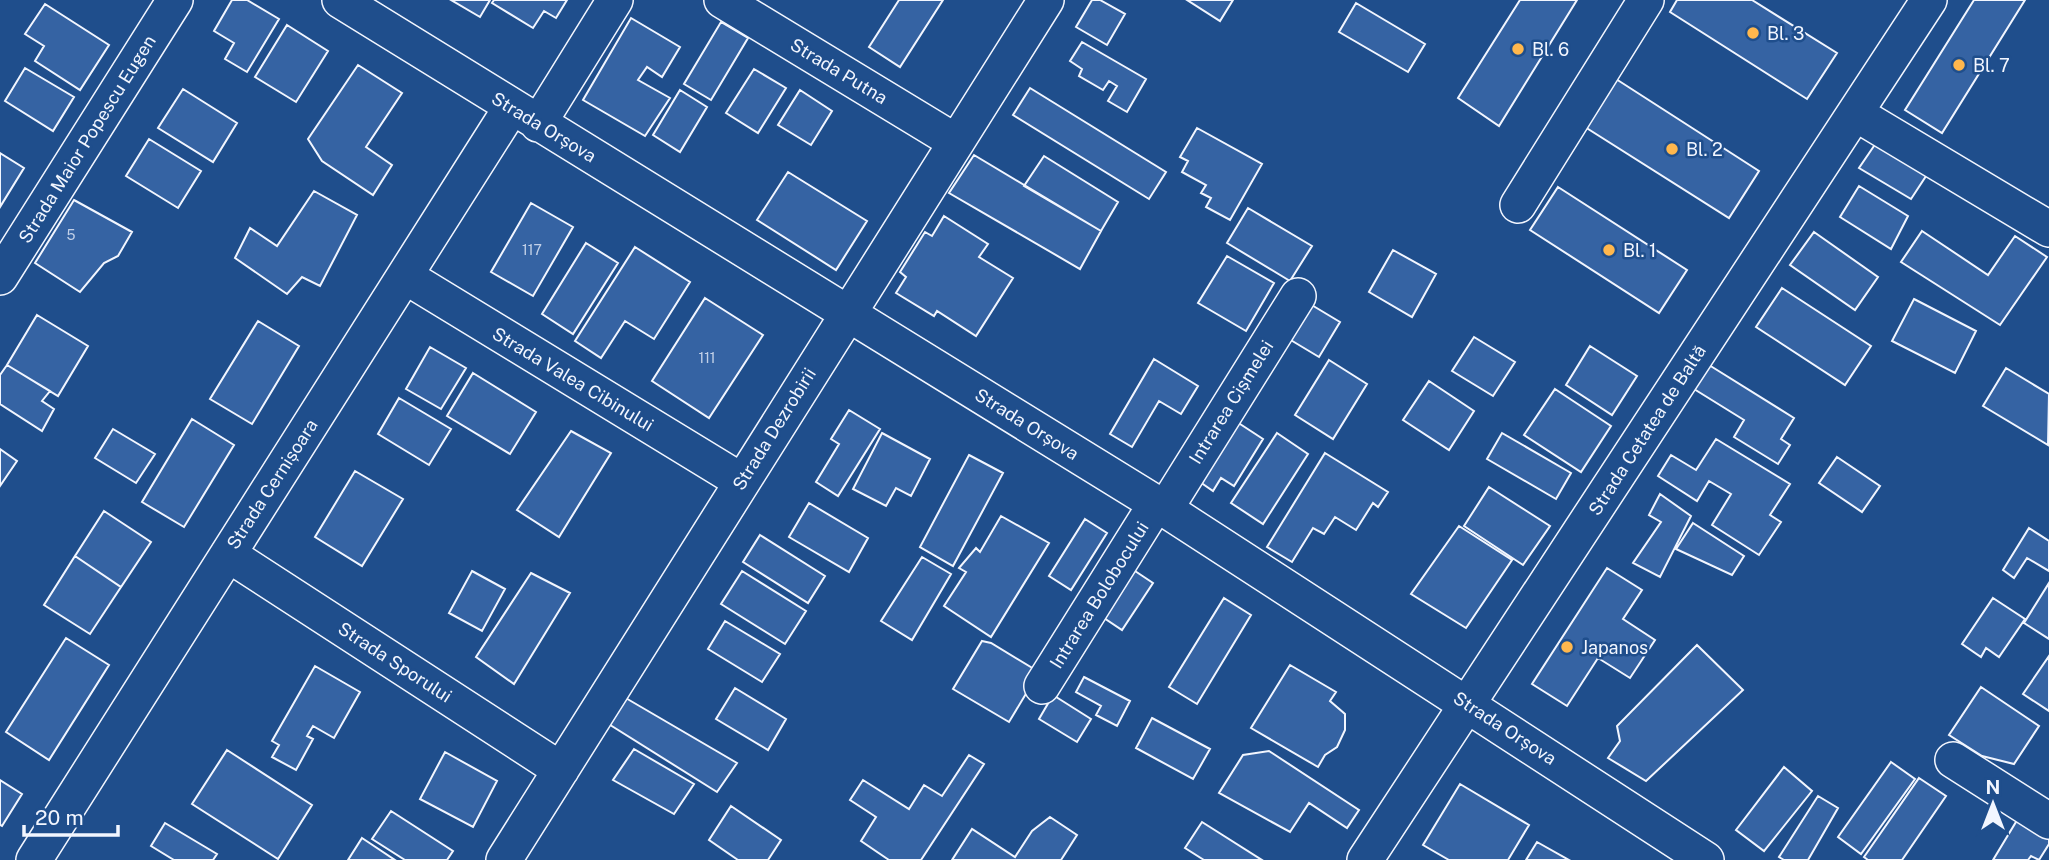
<svg xmlns="http://www.w3.org/2000/svg" width="2049" height="860" viewBox="0 0 2049 860" font-family="'Public Sans',sans-serif">
<style>
.building{fill:#3563a3;stroke:#f2f6ff;stroke-width:2}
.lines{fill:none;stroke-linecap:round;stroke-linejoin:round}
.minor-casing{stroke:#f2f6ff;stroke-width:38}
.minor{stroke:#1f4e8c;stroke-width:35}
.poi-dot{fill:#ffb74d;stroke:#1f4e8c;stroke-width:2.5}
.labels{text-anchor:middle;dominant-baseline:central;stroke-width:5;stroke-linejoin:round;paint-order:stroke}
.number-label{font-size:14px;fill:#c3d1e8}
.poi-label{font-size:18px;fill:#f2f6ff;stroke:#1f4e8c;text-anchor:start}
.street-label{font-size:18px;fill:#f2f6ff;stroke:#1f4e8c}
</style>
<rect width="100%" height="100%" fill="#1f4e8c"/>
<path class="building" d="M232 0H247L279 19 247 72 225 59 234 43 214 31Z
M451 0H490L480 17Z
M494 0H567L556 18 544 11 533 28 492 3Z
M899 0H943L900 67 869 47Z
M1092 0H1100L1125 14 1107 45 1076 27Z
M1187 0H1233L1220 21Z
M1520 0H1577L1499 126 1458 98Z
M1677 0H1752L1837 53 1807 99 1670 12Z
M1974 0H2025L1942 133 1905 110Z
M1356 3 1425 44 1408 72 1339 32Z
M45 4 109 45 80 90 35 61 44 46 25 34Z
M631 18 680 47 662 77 647 67 638 80 670 98 645 136 583 100Z
M721 22 748 38 711 100 684 84Z
M287 25 328 51 296 102 255 77Z
M1082 42 1146 79 1127 112 1108 101 1117 86 1109 81 1103 90 1079 76 1082 69 1070 61Z
M358 65 402 93 366 147 392 165 373 195 322 161 308 139Z
M25 68 74 97 53 131 5 101Z
M754 69 786 88 758 133 726 113Z
M1616 79 1759 171 1729 218 1585 127Z
M1030 88 1166 172 1149 199 1013 115Z
M183 89 237 123 213 162 158 128Z
M680 90 707 107 680 152 653 135Z
M800 90 832 111 811 145 778 125Z
M1197 128 1262 164 1230 220 1206 207 1211 198 1201 193 1206 185 1182 172 1188 161 1180 157Z
M149 139 201 171 178 208 126 176Z
M1876 143 1928 173 1911 199 1859 168Z
M0 153 24 168 0 207Z
M974 155 1101 231 1080 269 949 193Z
M1044 156 1118 202 1101 231 1024 186Z
M788 172 867 221 836 270 757 220Z
M1859 186 1908 216 1891 249 1840 217Z
M1558 187 1687 270 1659 313 1530 230Z
M314 191 357 215 320 286 302 277 287 294 235 258 250 228 277 246Z
M74 200 132 232 118 256 104 263 80 292 35 263Z
M531 203 573 227 533 296 491 272Z
M1248 208 1312 246 1290 281 1227 243Z
M944 216 988 244 979 257 1013 278 976 336 937 311 934 316 896 293 906 277 900 272 925 232 932 236Z
M1922 231 1988 275 2015 236 2047 257 2000 325 1901 262Z
M1814 232 1878 277 1855 310 1790 265Z
M586 243 618 263 573 334 542 314Z
M635 247 690 282 654 339 625 321 601 358 575 341Z
M1393 250 1436 274 1412 317 1369 292Z
M1227 256 1274 283 1246 331 1198 303Z
M1782 288 1871 346 1845 385 1756 327Z
M705 298 763 335 709 418 652 381Z
M1914 299 1976 331 1955 373 1892 341Z
M1310 304 1340 322 1319 357 1289 339Z
M37 315 88 346 58 396 7 365Z
M258 321 299 346 252 424 210 399Z
M1474 337 1515 362 1493 396 1452 371Z
M1590 346 1637 376 1612 415 1566 385Z
M430 347 466 368 441 409 406 389Z
M1154 359 1198 386 1181 414 1159 401 1132 447 1110 434Z
M1329 360 1367 384 1333 439 1295 415Z
M7 365 50 391 42 401 54 409 42 431 0 404V375Z
M1709 365 1794 418 1781 439 1790 445 1778 464 1734 437 1744 420 1694 389Z
M2006 368 2049 394 2048 445 1983 406Z
M473 373 536 412 510 454 447 416Z
M1429 381 1474 411 1449 450 1403 420Z
M1555 389 1611 426 1581 472 1524 435Z
M399 398 451 429 429 465 378 434Z
M849 410 880 429 838 496 816 482 839 444 831 439Z
M192 419 234 445 184 527 142 502Z
M1237 422 1263 439 1234 486 1221 478 1213 491 1200 482Z
M113 429 155 454 136 483 95 458Z
M571 431 611 453 559 537 517 510Z
M882 433 930 459 911 496 896 488 886 506 853 489Z
M1277 433 1308 454 1263 524 1231 503Z
M1502 433 1571 473 1556 499 1487 459Z
M1716 439 1790 484 1770 515 1781 522 1759 555 1712 525 1731 494 1709 481 1697 501 1658 476 1671 455 1696 470Z
M0 449 17 461 0 486Z
M1325 453 1388 492 1378 507 1373 503 1356 530 1335 517 1324 534 1313 528 1292 562 1267 547Z
M969 455 1003 473 953 566 920 547Z
M1837 457 1880 486 1862 512 1819 483Z
M355 471 403 499 362 566 315 537Z
M1489 487 1550 526 1523 565 1464 526Z
M1660 494 1691 516 1660 577 1633 563 1661 522 1649 515Z
M809 503 868 538 849 572 789 537Z
M104 511 151 542 121 587 75 556Z
M1001 516 1049 543 991 637 944 606 966 572 959 568 976 548 980 552Z
M1085 519 1107 533 1071 590 1049 576Z
M1693 523 1744 556 1732 575 1676 549Z
M1459 526 1512 560 1466 628 1411 594Z
M2029 528 2049 541V571L2027 558 2014 578 2003 570Z
M760 535 825 576 808 603 743 562Z
M75 556 121 587 90 634 44 605Z
M922 557 951 574 912 640 881 621Z
M1129 567 1153 583 1122 630 1098 614Z
M1607 568 1642 590 1623 619 1655 640 1630 678 1598 658 1567 706 1532 684Z
M472 571 505 589 482 631 449 613Z
M742 571 806 611 785 644 721 604Z
M531 573 570 593 514 684 476 657Z
M2049 583V639L2024 623Z
M1224 598 1251 615 1197 704 1169 687Z
M1993 598 2025 619 1999 657 1986 648 1981 657 1962 644Z
M725 621 780 654 762 682 708 649Z
M66 638 109 665 49 760 6 732Z
M982 641 991 643 1039 672 1009 722 953 689Z
M1697 645 1743 690 1646 781 1608 758 1620 741 1617 726Z
M2049 656V711L2023 694Z
M1290 665 1336 692 1330 701 1345 714V730L1337 747 1325 755 1318 767 1251 728Z
M315 666 360 692 334 738 313 726 307 736 313 739 296 770 272 757 279 745 272 741Z
M1084 677 1130 701 1117 726 1096 715 1101 706 1076 692Z
M1981 687 2039 726 2014 764 1982 756 1949 735Z
M735 688 786 719 768 750 716 719Z
M1053 695 1091 719 1077 742 1039 719Z
M624 697 737 763 717 792 607 723Z
M1152 718 1210 749 1193 779 1136 748Z
M634 749 694 784 674 814 613 780Z
M227 750 312 805 278 859 192 804Z
M1269 751 1359 810 1347 828 1309 803 1290 832 1219 793 1243 755Z
M445 752 497 781 473 827 420 799Z
M969 755 984 764 921 860H889L861 841 876 817 850 800 863 780 909 809 924 785 942 796Z
M1891 762 1915 779 1861 854 1838 837Z
M1784 767 1812 791 1764 851 1736 830Z
M1919 778 1946 796 1902 860H1868L1864 857Z
M0 780 22 794 2 826 0 825Z
M1460 784 1529 825 1508 860H1449L1423 845Z
M1818 796 1838 808 1808 860H1784L1779 857Z
M731 806 781 840 768 860H738L709 840Z
M391 811 453 851 447 860H405L372 839Z
M1050 817 1077 835 1061 860H952L972 829 1015 857 1032 831Z
M2019 817 2049 836V844L2039 860 2031 856 2028 860H1993Z
M1202 822 1262 860H1204L1185 848Z
M165 823 217 854 213 860H174L151 846Z
M362 838 395 860H348Z
M1537 842 1569 860H1526Z"/>
<g class="lines">
<g class="minor-casing">
<path id="minor" d="M340 0 1165 509 1706 860
M722 0 956 142
M1855 113 2049 229
M538 124 615 0
M1518 205 1646 0
M405 276 741 481
M0 277 175 0
M1165 509 1298 296
M228 554 561 770
M1042 686 1156 504
M1953 760 2049 821
M34 860 511 108
M504 860 1046 0
M1365 860 1929 0"/>
</g>
<use href="#minor" class="minor"/>
</g>
<g class="poi-dot">
<circle cx="1753" cy="33" r="7"/>
<circle cx="1518" cy="49" r="7"/>
<circle cx="1959" cy="65" r="7"/>
<circle cx="1672" cy="149" r="7"/>
<circle cx="1609" cy="250" r="7"/>
<circle cx="1567" cy="647" r="7"/>
</g>
<g class="labels">
<g class="number-label">
<text x="71" y="235">5</text>
<text x="532" y="250">117</text>
<text x="707" y="358">111</text>
</g>
<g class="poi-label">
<text x="1767" y="33">Bl. 3</text>
<text x="1532" y="49">Bl. 6</text>
<text x="1973" y="65">Bl. 7</text>
<text x="1686" y="149">Bl. 2</text>
<text x="1623" y="250">Bl. 1</text>
<text x="1581" y="647">Japanos</text>
</g>
<g class="street-label">
<text transform="translate(839 71) rotate(31)">Strada Putna</text>
<text transform="translate(544 127) rotate(31)">Strada Orșova</text>
<text transform="translate(87 139) rotate(-58)">Strada Maior Popescu Eugen</text>
<text transform="translate(573 379) rotate(31)">Strada Valea Cibinului</text>
<text transform="translate(1231 402) rotate(-58)">Intrarea Cișmelei</text>
<text transform="translate(1027 424) rotate(32)">Strada Orșova</text>
<text transform="translate(774 429) rotate(-58)">Strada Dezrobirii</text>
<text transform="translate(1647 430) rotate(-57)">Strada Cetatea de Baltă</text>
<text transform="translate(272 484) rotate(-57)">Strada Cernișoara</text>
<text transform="translate(1099 595) rotate(-58)">Intrarea Bolobocului</text>
<text transform="translate(395 662) rotate(33)">Strada Sporului</text>
<text transform="translate(1505 728) rotate(33)">Strada Orșova</text>
</g>
</g>
<g transform="translate(1993 804)" stroke="#1f4e8c" stroke-width="5" paint-order="stroke">
<path d="M0-5L12 26L0 18L-12 26Z" fill="#f2f6ff"/>
<text y="-10" font-size="19" font-weight="bold" text-anchor="middle" fill="#f2f6ff">N</text>
</g>
<path d="M24 825v10h94v-10" fill="none" stroke="#f2f6ff" stroke-width="3.5"/>
<text x="35" y="825" font-size="21" fill="#f2f6ff" stroke="#1f4e8c" stroke-width="5" paint-order="stroke">20 m</text>
</svg>
